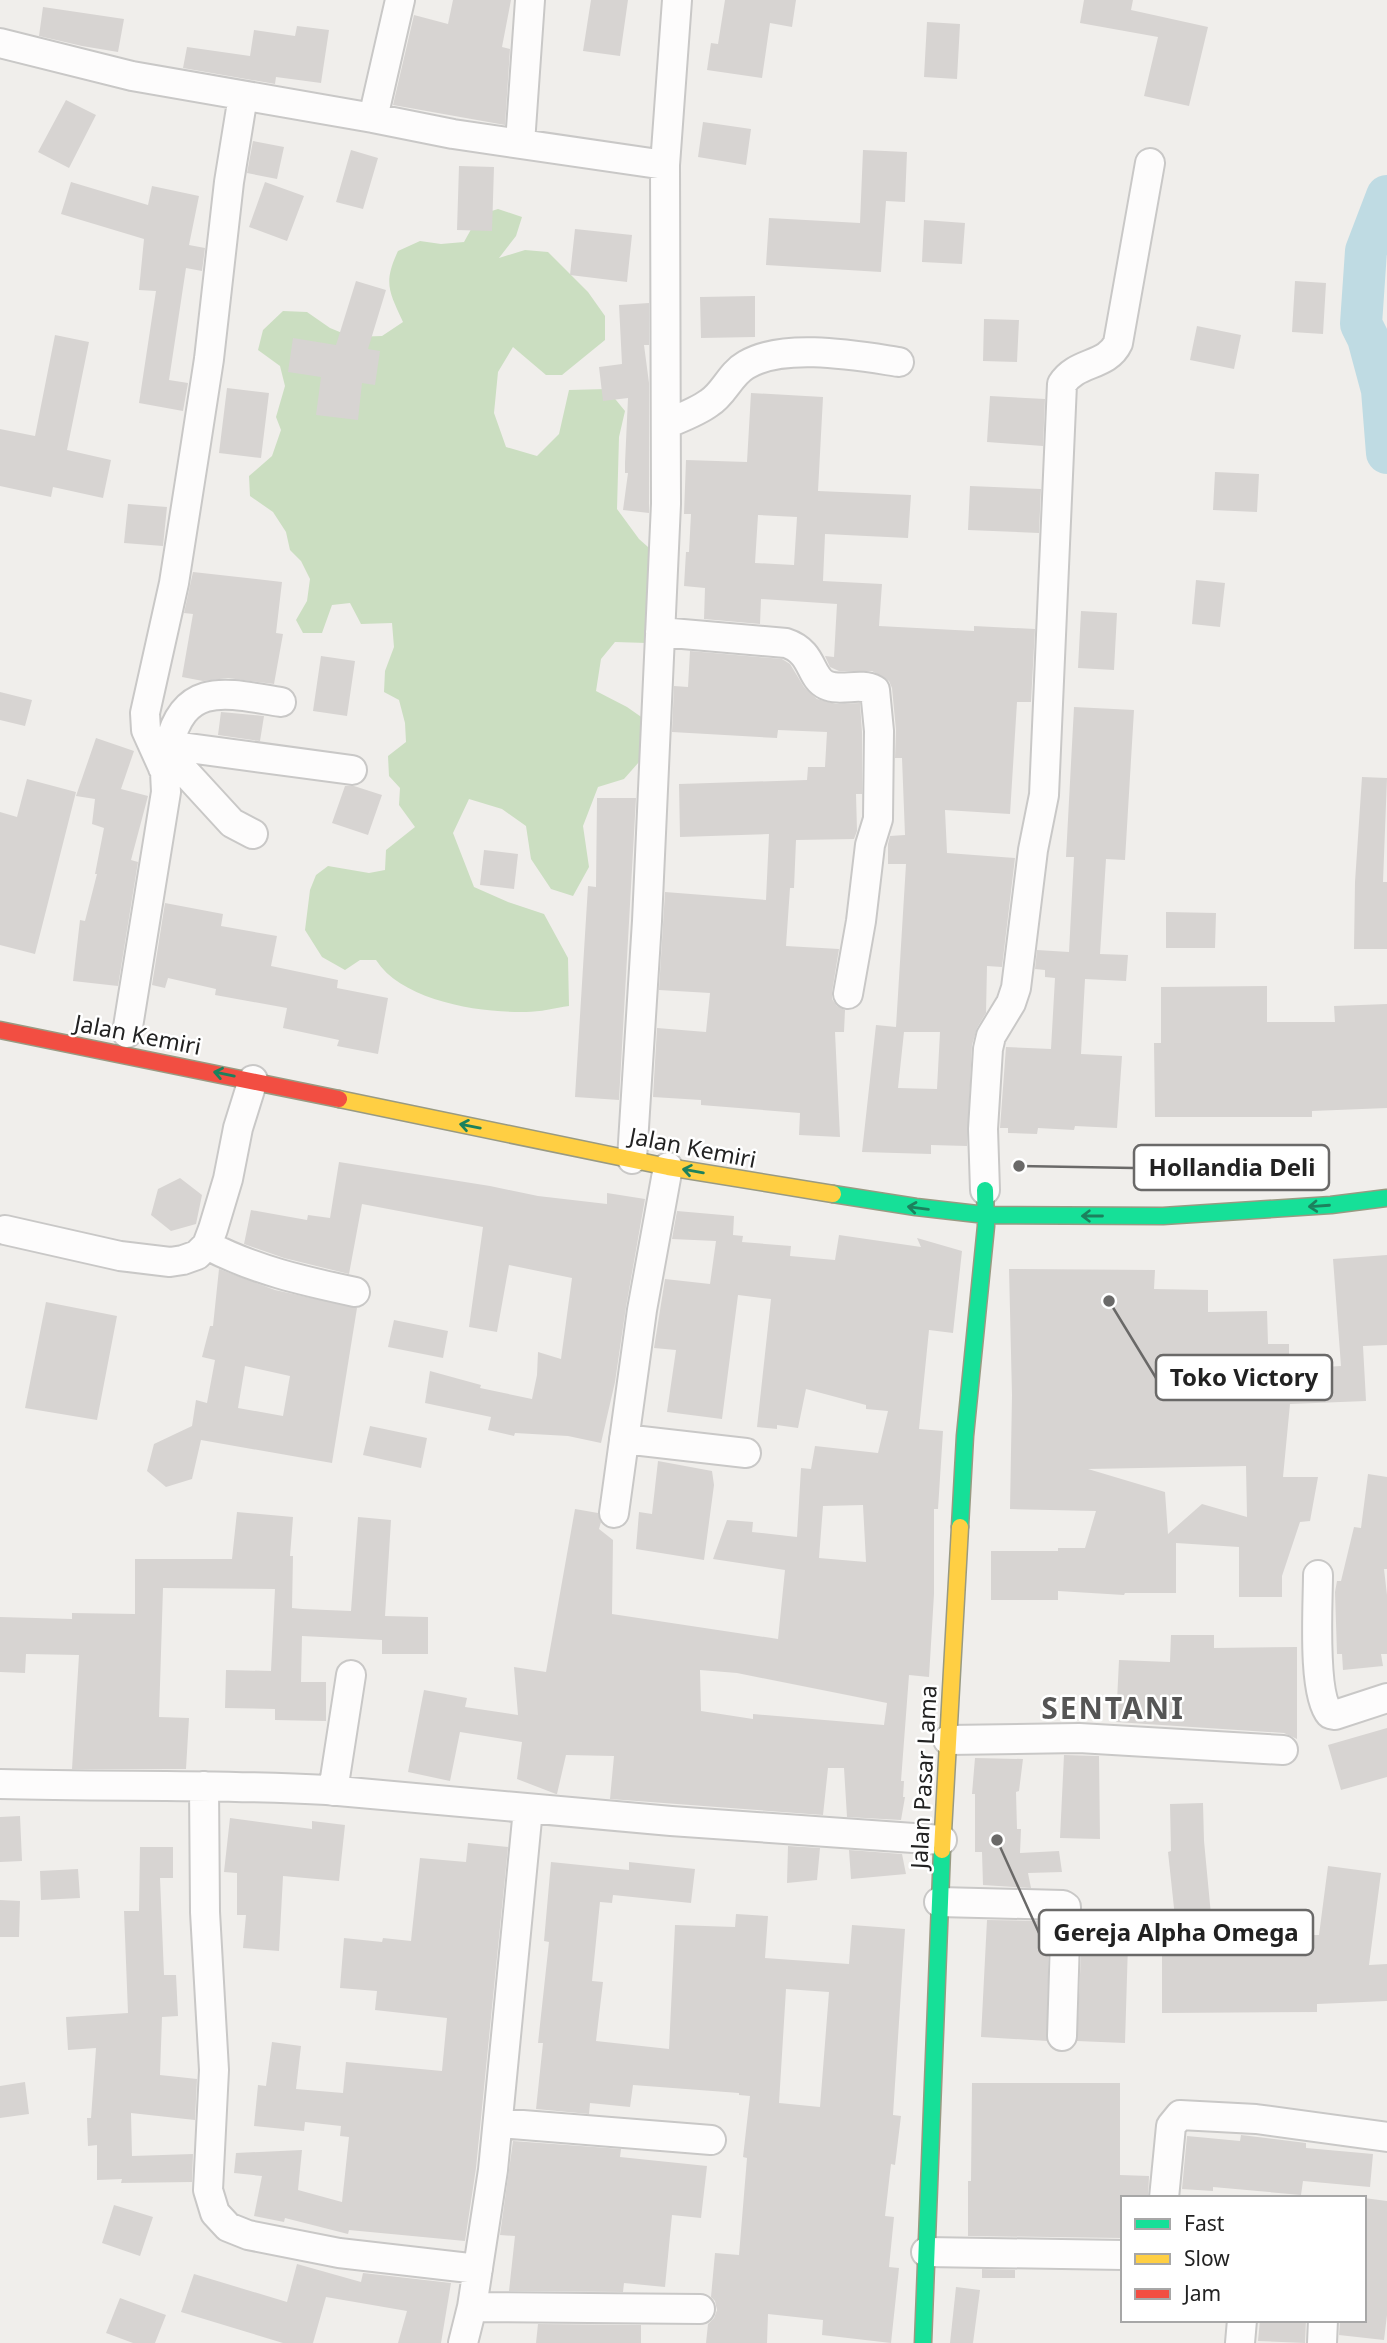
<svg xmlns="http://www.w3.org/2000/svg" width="1387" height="2343" viewBox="0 0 1387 2343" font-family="'Noto Sans',sans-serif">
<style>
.forest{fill:#cbdec1}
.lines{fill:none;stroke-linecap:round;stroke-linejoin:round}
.river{stroke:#bfdbe3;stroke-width:42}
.building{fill:#d7d4d2;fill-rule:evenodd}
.street-casing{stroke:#c9c8c7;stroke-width:32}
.fast-casing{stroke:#999a82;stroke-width:19}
.slow-casing{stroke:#999a82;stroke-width:19}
.jam-casing{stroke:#999a82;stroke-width:19}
.street{stroke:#fdfcfc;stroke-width:28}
.fast{stroke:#16e098;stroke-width:16}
.slow{stroke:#ffcf43;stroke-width:16}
.jam{stroke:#f24e42;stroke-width:16}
.oneway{stroke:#1c815d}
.labels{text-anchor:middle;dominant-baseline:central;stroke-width:5;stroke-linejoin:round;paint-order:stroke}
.street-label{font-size:23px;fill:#222;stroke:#fff}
.district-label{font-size:30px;font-weight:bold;letter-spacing:2px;fill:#555;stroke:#fff}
.leader{fill:none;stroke:#6a6968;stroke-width:2.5}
.callout-dot{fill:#6a6968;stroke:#fff;stroke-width:2.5}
.callout{fill:#fff;stroke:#6a6968;stroke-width:2.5}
.callout-label{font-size:24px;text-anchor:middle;font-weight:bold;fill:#222}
</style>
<rect width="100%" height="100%" fill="#f0eeeb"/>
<path class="forest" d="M498 209 522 217 516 236 499 258 525 250 548 252 588 292 605 316V340L562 375H546L513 347 498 372 494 413 506 447 537 456 559 434 569 390 607 389 625 411 619 437 617 509 639 539 657 555 647 643 615 642 601 659 596 691 627 707 647 721 646 754 624 779 598 787 583 826 589 867 573 896 551 889 531 859 526 826 502 809 469 799 453 833 474 887 508 902 544 914 568 958 569 1006C555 1008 540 1012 526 1012 480 1013 402 1001 376 960H360L345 970 322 957 305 930 310 890 316 875 328 866 369 873 385 870 386 850 415 827 399 805 400 788 389 776 388 756 406 742 405 723 399 700 384 692 385 671 394 647 392 623 361 624 350 603 332 605 322 633H303L296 620 307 601 310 579 301 561 290 550 286 532 273 512 250 496 249 476 272 456 281 430 276 417 285 386 280 366 258 350 263 330 283 311 307 312 330 328 352 337 382 336 403 322C389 291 383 283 398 251L420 241 441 244 464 242 479 215Z"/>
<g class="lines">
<path class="river" d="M1387 196 1366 251 1361 324 1368 338 1382 390 1387 453"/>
</g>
<path class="building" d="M453 0H511L502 47 510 49 505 125 393 105 414 15 448 24Z
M591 0H628L620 56 583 51Z
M725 0H796L792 27 770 23 762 78 707 70 711 43 718 44Z
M1084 0H1133L1131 10 1208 27 1189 106 1144 96 1158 37 1080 23Z
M43 7 124 19 118 52 82 46 39 36Z
M927 22 960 24 957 79 924 77Z
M297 26 329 30 321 83 276 77 275 84 183 68 187 47 250 56 254 30 295 36Z
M66 100 96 115 69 168 38 152Z
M703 122 751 129 746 165 698 157Z
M253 141 284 147 277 179 247 173Z
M351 150 378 158 363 209 336 202Z
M863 150 907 152 905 202 886 201 881 272 766 265 769 218 860 223Z
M459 166 494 167 492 231 457 230Z
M71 182 148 205 152 186 199 196 189 245 205 248 202 271 186 268 169 380 188 383 183 411 139 403 156 291 139 290 144 239 61 214Z
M265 182 304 196 287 241 249 227Z
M924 220 965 223 962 264 922 262Z
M575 229 632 235 627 282 570 275Z
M356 281 386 290 368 349 380 351 375 385 362 383 358 420 316 415 321 377 288 372 293 338 336 345Z
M1295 281 1326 283 1323 334 1292 332Z
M755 296V337L701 338 700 297Z
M649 303V345H644L649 383V513L623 510 628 473H625V463L628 398 603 401 599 367 622 364 619 305Z
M984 319 1019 320 1017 362 983 361Z
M1197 326 1241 335 1234 369 1190 360Z
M55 335 89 342 67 450 111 460 103 498 53 487 51 497 0 486V429L35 436Z
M227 388 269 393 261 458 219 453Z
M751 393 823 397 818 491 911 495 908 538 825 534 823 581 882 584 879 626 974 631V626L1035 629 1031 702H1017L1010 814 945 810 947 853 1015 858 1002 967 987 966 986 1013 977 1028 972 1045 967 1146 931 1145V1154L862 1152 876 1025 896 1027 906 864H888V844L890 836 905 835 902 758H895L896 730 892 688 889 681 872 671H839L830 667 825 656 834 657 837 604 761 599 760 624 704 619 705 588 684 586 686 552H689L691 514H684L686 460 747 462ZM758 515 797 517 794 565 755 563ZM904 1032H940L937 1089 898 1088Z
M990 396 1045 399 1043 446 987 442Z
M1215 472 1259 474 1257 512 1213 510Z
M970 486 1041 489 1039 533 968 530Z
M128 504 167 507 163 546 124 543Z
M193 572 282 582 276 633 283 634 274 684 228 678 203 681 182 677 193 614 184 613Z
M1196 580 1225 583 1220 627 1192 624Z
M1081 611 1117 613 1114 670 1078 668Z
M690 651 782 659 790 664 804 687 817 699 836 704 860 703 862 732V794H856L857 831 854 839 796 840 794 888H790L786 946 839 949 832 992V999L837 1006 845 1010 844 1032H835L840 1137 799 1135 800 1113 701 1105V1100L653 1097 657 1028 706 1032 710 993 659 990 665 892 766 900 769 834 680 837 679 784 807 780 808 767H825L827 732 778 730 777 738 672 732 674 686 688 687Z
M321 656 355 661 347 716 313 711Z
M0 692 32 700 25 726 0 720Z
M1074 707 1134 710 1125 860 1106 859 1100 954 1128 955 1126 981 1085 979 1081 1054 1122 1056 1117 1128 1075 1126 1074 1130 1038 1128 1037 1134 1008 1133V1128H1000L1006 1047 1051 1049 1055 978 1045 977V970L1035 969 1037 950 1069 952 1074 857H1066Z
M221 712 264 716 260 741 218 735Z
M96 738 134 751 121 789 148 796 131 860 138 862 118 986 73 981 80 920 85 921 97 874H95L104 828 92 824 95 799 76 796Z
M1362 777 1387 778 1383 882H1387V949H1354L1355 882Z
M27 779 76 792 35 954 0 945V812L17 817Z
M345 786H354L382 795 368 835 332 823Z
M597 798H636L619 1100 575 1097 588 886 596 887Z
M484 850 518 854 514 889 480 885Z
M165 903 223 914 221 926 277 936 271 966 338 980 337 988 388 998 378 1054 337 1046 339 1040 283 1028 287 1008 215 995 216 989 168 978 165 988 152 985Z
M1166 912 1216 913 1215 948H1166Z
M1267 986V1022H1335L1334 1006 1387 1004V1108L1312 1111V1117H1155L1154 1043H1161V987Z
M339 1162 490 1186 538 1196 607 1204V1193L645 1199 626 1307 615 1382 601 1443 568 1436 515 1433 514 1436 488 1430 491 1417 425 1403 430 1371 481 1385 480 1388 532 1399 537 1375 538 1352 561 1359 572 1278 509 1265 497 1332 469 1327 483 1227 362 1204 349 1274 284 1258 244 1244 251 1210 307 1220 308 1215 330 1218Z
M180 1178 202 1195 196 1224 171 1231 151 1215 158 1189Z
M677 1211 734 1216 733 1235 743 1236 742 1242 791 1246 790 1256 835 1260 839 1235 921 1247 917 1238 962 1251 953 1333 929 1330 919 1429 943 1431 938 1509H934V1594L929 1677 909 1675 901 1781H904L903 1797H905L901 1820 847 1817 844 1768H828L823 1815 610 1799 614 1756 566 1755 557 1794H556L517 1779 522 1742 460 1732 450 1781 408 1772 424 1690 467 1698 465 1707 518 1715 514 1667 546 1672 575 1509 598 1513 601 1522 599 1529 613 1540 612 1614 778 1639 785 1570 713 1559 727 1520 753 1522 752 1532 797 1537 801 1468 811 1469 815 1446 878 1453 888 1411 866 1409V1405L806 1389 798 1428 777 1425V1429L757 1427 771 1299 738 1295 722 1419 667 1412 676 1350 654 1348 665 1279 710 1284 716 1241 672 1239ZM863 1505 866 1562 819 1558 823 1506ZM700 1670 737 1673 887 1703 884 1725 753 1714V1719L701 1711Z
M1387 1255V1345L1363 1346 1366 1401 1290 1404 1283 1477H1318L1310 1521 1300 1522 1282 1576V1597H1239V1547L1176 1543V1593H1125L1124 1595 1058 1591V1600H991V1551H1058V1548H1085L1096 1511 1010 1509 1012 1395 1009 1269 1155 1270 1154 1289 1208 1290V1312L1267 1311 1268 1344H1289V1369L1341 1366 1333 1259ZM1246 1466 1247 1517 1202 1504 1168 1534 1165 1492 1088 1469Z
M219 1269 275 1290 357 1308 332 1463 201 1440 192 1479 166 1487 147 1471 154 1444 192 1426 196 1400 207 1403 215 1360 202 1357 210 1326H213ZM245 1366 290 1376 283 1416 238 1408Z
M46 1302 117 1316 97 1420 25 1408Z
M394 1320 448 1331 443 1358 388 1347Z
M370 1426 427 1438 421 1468 363 1455Z
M658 1461 712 1471 714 1485 704 1560 636 1549 639 1512 652 1514Z
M1368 1474 1387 1477V1569H1384L1387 1595V1654H1381L1383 1666 1343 1670 1342 1654H1337L1335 1592 1337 1581H1341L1354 1527 1361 1528Z
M237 1512 293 1517 290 1556H293L292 1608 302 1609 351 1611 358 1517 391 1520 385 1616 428 1617V1654H382V1640L302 1636 301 1682H326V1721L275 1720V1709L225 1708 226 1670 271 1671 275 1589 163 1588 159 1717 189 1718 186 1769H72L79 1655 26 1654 25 1673 0 1672V1617L72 1619V1613L135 1614V1559H232Z
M1171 1635H1214V1648L1297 1647V1739L1284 1733 1116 1722 1119 1660 1170 1662Z
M1387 1728V1777L1341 1790 1328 1745Z
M1064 1755 1099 1756 1100 1839 1060 1838Z
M975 1758 1023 1759 1019 1791 1016 1792 1017 1829H1021L1020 1853 1059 1851 1062 1872 1028 1873 1031 1888 983 1885 982 1852H975V1794H972Z
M1203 1803 1204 1841 1213 1936 1319 1935 1328 1866 1381 1873 1369 1965 1387 1964V2001L1317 2004V2012L1162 2013V1936H1177L1168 1852 1171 1851 1170 1804Z
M20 1816 22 1861 0 1862V1817Z
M230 1818 312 1829V1821L345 1825 339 1881 283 1876 279 1951 243 1948 246 1915H237V1873L224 1872Z
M468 1843 508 1847 476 2168 465 2241 349 2230 348 2234 285 2218 284 2222 254 2216 262 2176 234 2173 236 2153 302 2150 298 2190 342 2202 349 2137 340 2136 341 2126 305 2122 304 2131 254 2126 258 2085 266 2086 272 2042 301 2046 296 2089 343 2093 346 2062 442 2071 447 2018 375 2010 377 1991 340 1988 344 1938 382 1942 383 1938 411 1941 420 1858 466 1862Z
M788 1846 820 1848 817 1880 787 1883Z
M140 1847H173V1878H160L164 1975H176L178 2016 162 2017 160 2075 197 2079 195 2120 131 2113 132 2156 193 2154 192 2182 121 2183 122 2179 97 2180V2145L88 2146 87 2118H91L96 2048 68 2050 66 2017 128 2013 124 1911H139Z
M849 1850 902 1854 906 1874 851 1879Z
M551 1862 629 1870V1862L695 1869 691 1903 613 1895 612 1903 600 1902 592 1981 603 1982 596 2041 669 2049 675 1925 735 1927 736 1914 768 1916 765 1958 849 1964 852 1925 905 1929 893 2115 901 2116 895 2165 891 2164 885 2216 894 2217 889 2267 899 2268 891 2343 822 2335 823 2320 768 2314 767 2343H706L708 2324 714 2318 717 2310 715 2301 711 2297 715 2253 739 2255 747 2158 743 2157 750 2096 739 2095V2093L633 2085 630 2107 590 2103 589 2114 536 2109 543 2043H538L549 1942 544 1941ZM786 1989 829 1992 820 2107 779 2103Z
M78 1869 80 1898 41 1900 40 1871Z
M0 1900 20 1901 19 1937H0Z
M1083 1909 1129 1911 1125 2043 1077 2041Z
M987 1920 1049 1921 1047 2041 981 2037Z
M25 2082 29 2114 0 2118V2086Z
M972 2083H1120V2175L1149 2176 1148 2198H1123V2238L968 2236V2181H971Z
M1241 2135 1306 2143V2148L1373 2154 1370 2187 1303 2181 1301 2195 1213 2187V2191L1182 2189 1187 2136 1240 2141Z
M513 2141 621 2149 620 2157 707 2166 701 2218 672 2215 665 2287 624 2283 623 2292 509 2291 515 2236 500 2235Z
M1364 2198 1387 2201V2315L1384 2340 1339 2335 1340 2320H1364Z
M114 2205 153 2217 140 2256 102 2243Z
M297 2264 361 2282 363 2273 451 2283 441 2343H398L407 2311 326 2297 313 2343H283L181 2312 194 2274 287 2302Z
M982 2269 1015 2270V2278H982Z
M956 2287 980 2290 973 2343H950Z
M120 2298 166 2315 155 2343H133L106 2333Z
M1260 2320H1306L1305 2343 1258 2341Z
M538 2324 641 2325V2343H536Z"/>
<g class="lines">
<g class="street-casing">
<path id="street" d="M0 43 132 76 373 118 453 134 665 165
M373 118 400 0
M520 143 530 0
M666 424C680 418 697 412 709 403 724 394 730 374 746 365 784 342 858 356 899 362
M660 632 786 643C814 652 809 677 826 685 841 692 860 682 875 690L879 731 878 819 870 845 861 921 848 994
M152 743 352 770
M169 746C184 679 229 694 281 702
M163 768 179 770 187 774 232 823 253 834
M127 1033 166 792 165 772 146 730 145 713 174 583 196 443 209 359 229 182 243 96
M632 1159 647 921 666 504 665 165 677 0
M985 1190 983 1129 988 1049 991 1036 1011 1003 1016 988 1033 850 1044 795 1062 384C1076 361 1107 367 1118 343L1150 163
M5 1230 120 1256 170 1262 183 1260 197 1255 207 1245 213 1229 228 1179 238 1128 253 1080
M207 1245C254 1270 304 1281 355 1292
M624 1439 746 1453
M614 1513 642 1310 668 1167
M1318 1575C1318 1604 1312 1694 1330 1714L1335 1715 1387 1698
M948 1740 1079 1738 1283 1750
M0 1784C109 1787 218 1784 327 1790L671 1821 942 1840
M204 1786 205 1912 214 2070 208 2190 215 2213 228 2227 248 2235 339 2253 478 2269
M333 1791 351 1675
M939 1902 1063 1905 1066 1907 1062 2036
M499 2123 711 2140
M1164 2198 1171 2126 1180 2115 1256 2119 1387 2137
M926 2252 1123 2255
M472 2307 700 2309
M463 2343 472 2307 493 2170 528 1809
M1240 2343 1242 2320
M1322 2343 1323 2320"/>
</g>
<g class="fast-casing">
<path id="fast" d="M833 1194 916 1207 986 1215 1163 1216 1331 1205 1387 1198
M960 1527 965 1436 986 1226 985 1190
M923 2343 942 1850"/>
</g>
<g class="slow-casing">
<path id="slow" d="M339 1099 668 1167 833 1194
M942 1850 960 1527"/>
</g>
<g class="jam-casing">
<path id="jam" d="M0 1030 339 1099"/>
</g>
<use href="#street" class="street"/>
<use href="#fast" class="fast"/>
<use href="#slow" class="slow"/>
<use href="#jam" class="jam"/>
</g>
<defs><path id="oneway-shaft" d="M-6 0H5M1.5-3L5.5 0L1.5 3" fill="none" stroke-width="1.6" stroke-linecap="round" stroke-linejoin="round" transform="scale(1.75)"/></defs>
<g class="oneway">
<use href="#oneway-shaft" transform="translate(224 1074) rotate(-168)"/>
<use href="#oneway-shaft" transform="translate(470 1126) rotate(-169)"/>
<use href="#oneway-shaft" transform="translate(693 1171) rotate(-170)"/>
<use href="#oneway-shaft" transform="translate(1319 1206) rotate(176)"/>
<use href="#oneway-shaft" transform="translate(918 1208) rotate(-173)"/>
<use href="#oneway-shaft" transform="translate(1092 1216) rotate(-180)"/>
</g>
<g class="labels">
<g class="street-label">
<text transform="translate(138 1034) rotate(11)">Jalan Kemiri</text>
<text transform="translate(693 1147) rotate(11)">Jalan Kemiri</text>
<text transform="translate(923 1777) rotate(-87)">Jalan Pasar Lama</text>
</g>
<g class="district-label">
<text x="1113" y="1707">SENTANI</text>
</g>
</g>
<path class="leader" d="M1019 1166L1134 1168M1109 1301L1156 1378M997 1840L1039 1933"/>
<g class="callout-dot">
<circle cx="1019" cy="1166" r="7"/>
<circle cx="1109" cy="1301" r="7"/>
<circle cx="997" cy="1840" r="7"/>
</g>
<g class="callout">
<rect x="1134" y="1145" width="195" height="45" rx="7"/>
<rect x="1156" y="1355" width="176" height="45" rx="7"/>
<rect x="1039" y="1910" width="274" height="45" rx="7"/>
</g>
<g class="callout-label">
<text x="1232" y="1176">Hollandia Deli</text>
<text x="1244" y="1386">Toko Victory</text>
<text x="1176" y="1941">Gereja Alpha Omega</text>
</g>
<rect x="1121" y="2196" width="245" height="126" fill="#ffffff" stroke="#a7a7a7" stroke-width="2"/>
<rect x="1135" y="2219" width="35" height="10" fill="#16e098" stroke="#a7a7a7" stroke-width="2"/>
<text x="1184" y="2231" font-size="21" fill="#222222">Fast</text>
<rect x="1135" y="2254" width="35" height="10" fill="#ffcf43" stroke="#a7a7a7" stroke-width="2"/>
<text x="1184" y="2266" font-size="21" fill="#222222">Slow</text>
<rect x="1135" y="2289" width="35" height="10" fill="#f24e42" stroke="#a7a7a7" stroke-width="2"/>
<text x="1184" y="2301" font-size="21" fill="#222222">Jam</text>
</svg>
